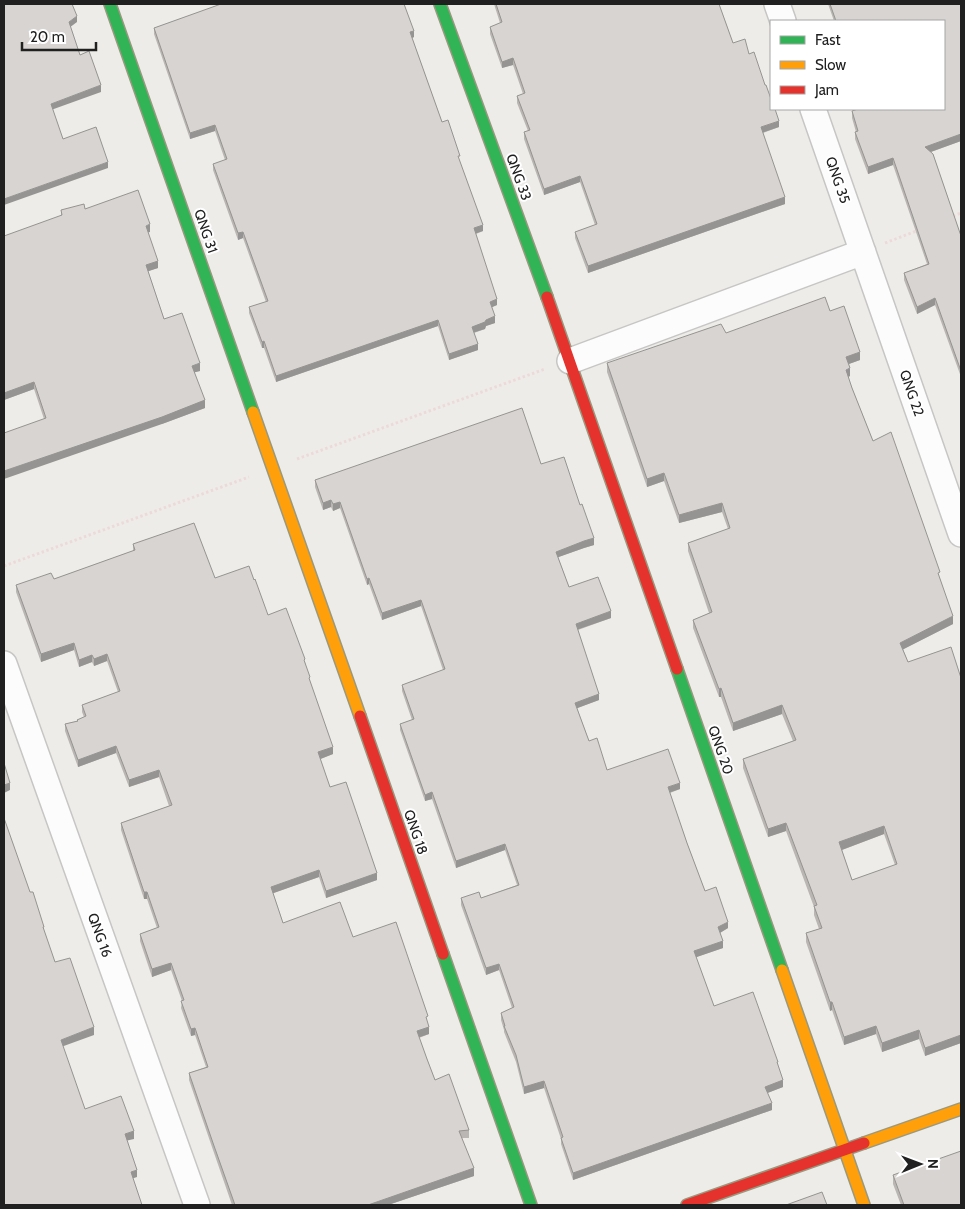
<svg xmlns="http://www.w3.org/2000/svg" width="965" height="1209" viewBox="0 0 965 1209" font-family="Cabin,sans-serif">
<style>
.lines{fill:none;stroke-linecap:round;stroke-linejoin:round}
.street-casing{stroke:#c7c6c5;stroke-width:28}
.fast-casing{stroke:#99997f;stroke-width:14}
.slow-casing{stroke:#99997f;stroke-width:14}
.jam-casing{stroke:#99997f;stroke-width:14}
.path{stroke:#ecdad9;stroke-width:3;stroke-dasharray:2.5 2.5;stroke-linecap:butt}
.street{stroke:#fcfcfc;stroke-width:25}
.fast{stroke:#30b455;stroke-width:11}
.slow{stroke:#ff9f0a;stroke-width:11}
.jam{stroke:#e5322d;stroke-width:11}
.wall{fill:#b9b6b4;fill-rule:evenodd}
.shaded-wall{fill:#969492}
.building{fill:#d7d4d1;stroke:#969492;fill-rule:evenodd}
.labels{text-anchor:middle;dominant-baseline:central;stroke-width:4;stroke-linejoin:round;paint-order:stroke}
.street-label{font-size:14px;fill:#202020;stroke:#fff}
</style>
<rect width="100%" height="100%" fill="#eeece9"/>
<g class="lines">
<g class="street-casing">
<path id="street" d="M777 4 783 21
M813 109 961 534
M570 361 863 252
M4 664 197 1205"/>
</g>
<g class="fast-casing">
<path id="fast" d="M110 4 253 412
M440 4 547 297
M677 669 782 970
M443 954 531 1205"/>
</g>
<g class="slow-casing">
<path id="slow" d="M253 412 360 716
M782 970 864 1205
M864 1143 961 1109"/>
</g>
<g class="jam-casing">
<path id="jam" d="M547 297 677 669
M360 716 443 954
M687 1205 864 1143"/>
</g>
<path class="path" d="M953 216 961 213
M885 243 919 230
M297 459 545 369
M4 566 249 477"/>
<use href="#street" class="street"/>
<use href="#fast" class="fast"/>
<use href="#slow" class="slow"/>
<use href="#jam" class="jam"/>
</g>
<path class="wall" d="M220 4H404L414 37 412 38 442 122 460 162 483 231 476 234 497 305 492 307 495 323 486 326 485 329 474 333 478 350 449 360 438 326 276 382 264 348H262L249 313V307L266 302 243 238 238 240 213 170V164L225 160 215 131 190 139 154 34V28L220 5Z
M494 4H719L733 43 749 54 779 127 763 133 785 204 588 273 575 238V232L595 225 580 182 544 195 524 139V132L528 131 517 103V96L523 94 513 65 502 68 490 34V27L500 23Z
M828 4H961V141L931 152 933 154 961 236V377L935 305 917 314 904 280V273L927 264 893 165 868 174 855 139V132H856L852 118V111L858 109H944V21H834Z
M85 209 150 232H148L158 268 148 271 164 319 200 371 194 372 205 408 162 424 44 419 34 389 4 400 61 215V210Z
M830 311 860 360 849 364 850 376 848 377 852 388 873 441 940 579 953 624 903 649 908 662 961 678V1043L925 1056 919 1039 882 1052 876 1034 844 1045 832 1010 830 1011 806 942V933L819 929 814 915V907L786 831 768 837 743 768V759L793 741 782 714 733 731 721 697H719L693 628V620L709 613 688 551V543L728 529 722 512 679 523 664 481 647 487 607 372V363L726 333ZM884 834 895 865 852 880 842 850Z
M541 464 594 545 584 548 558 557 569 587 611 618 578 630 599 700 577 708 589 741 607 770 680 789 670 793 687 843 705 891 728 928 720 933 723 948 696 957 714 1006 778 1065 783 1087 767 1093 772 1110 573 1180 561 1144V1139L544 1088 524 1094 516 1062 504 1032V1030L501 1020V1013L512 1008 499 970 486 975 461 905V898H481L517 885 505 850 456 868 432 799 425 801 400 730V724L412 720 402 691V685L443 670 421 606 382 620 369 584 367 585 340 508 333 511 331 507 323 510 315 487V480Z
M133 544 215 578 268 615 305 662 310 682 333 754 320 759 330 787 377 880 326 898 319 877 273 893 283 923 353 937 428 1024 429 1034 419 1038 435 1080 469 1130V1138H462L474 1176 388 1205H232L213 1150 189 1080V1073L206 1067 195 1035 191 1036 181 1008 182 1001 171 970 152 977 140 941V934L157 928 147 899H144L121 830V823L169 806 159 777 129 787 116 753 78 767 65 731V724L77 721V720L84 717 82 712V705L118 692 107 661 94 666 92 662 79 667 74 650 41 662 16 592V585L54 579 133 551Z
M893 1175 961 1205H901L893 1184Z"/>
<path class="shaded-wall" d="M77 16V22L69 28V22Z
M414 31V37L410 39V32Z
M513 58V65L502 68V62Z
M101 85V92L51 110V104Z
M779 121V127L761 133V127Z
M215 125V131L190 139V133Z
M961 134V141L925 154V147Z
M893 158V165L868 174V167Z
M108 162V168L4 205V199Z
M580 176V182L544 195V189Z
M785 197V204L588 273V266Z
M150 224V232L146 233V226Z
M483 225V231L474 234V228Z
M243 232V238L238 240V233Z
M158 261V268L146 272V265Z
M935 298V305L917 314V307Z
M497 299V305L490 308V302Z
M495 316V323L486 326 485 329 472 333V327L486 320Z
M438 320V326L276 382V376Z
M264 341V348H262V342Z
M478 344V350L449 360V354Z
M860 352V360L846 365V357Z
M200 363V371L192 373V366Z
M850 368V376L846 378V370Z
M34 382V389L4 400V393Z
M205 400V408L162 424 4 479V471Z
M664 473V481L647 487V479Z
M331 500V507L323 510V503Z
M340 502V508L333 511V504Z
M722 503V512L679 523V515Z
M594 538V545L584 548 556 558V552L584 541Z
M369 578V584L367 585V579Z
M421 600V606L382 620V613Z
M611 611V618L576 630V624Z
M953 616V624L900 651V643Z
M74 643V650L41 662V654Z
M107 654V661L94 666V659Z
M92 655V662L79 667V660Z
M721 688V697H719V689Z
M599 694V700L575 709V703Z
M782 705V714L733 731V723Z
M116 746V753L78 767V760Z
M333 747V754L318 760V752Z
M159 770V777L129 787V780Z
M10 783V790L4 793V785Z
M680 783V789L668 793V787Z
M432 792V799L425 801V795Z
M786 823V831L768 837V829Z
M884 826V834L839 851V842Z
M505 844V850L456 868V861Z
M319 870V877L271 894V887Z
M377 873V880L326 898V891Z
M144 892H147V899H144Z
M728 922V928L718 934V927Z
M723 941V948L694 958V951Z
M171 963V970L152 977V969Z
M499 964V970L486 975V968Z
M830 1002H832V1010L830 1011Z
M876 1026V1034L844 1045V1037Z
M94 1027V1035L61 1047V1040Z
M429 1027V1034L417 1038V1031Z
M195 1028V1035L191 1036V1029Z
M919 1030V1039L882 1052V1043Z
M961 1035V1043L925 1056V1048Z
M783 1080V1087L765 1094V1087Z
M544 1081V1088L524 1094V1087Z
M772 1103V1110L573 1180V1173Z
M134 1131V1139L125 1141V1134Z
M474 1168V1176L388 1205H368Z
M137 1170V1177L131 1179V1172Z"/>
<path class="building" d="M4 4H72L77 16 69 22 80 55 89 51 101 85 51 104 63 139 96 127 108 162 4 199Z
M221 4H404L414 31 410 32 442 122 448 120 460 156H458L483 225 474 228 497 299 490 302 495 316 486 320 485 322 472 327 478 344 449 354 438 320 276 376 264 341 262 342 249 307 268 301 243 232 238 233 213 164 227 159 215 125 190 133 154 28Z
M496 4H719L733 43 745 39 749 54 754 52 765 85H766L771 99V109H775L779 121 761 127 785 197 588 266 575 232 597 224 580 176 544 189 524 132 530 130 517 96 525 93 513 58 502 62 490 27 502 22Z
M830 4H961V134L925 147 933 154 961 236V371L935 298 917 307 904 273 929 264 893 158 868 167 855 132 858 131 852 111 858 109H944V21H836Z
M138 190 150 224 146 226 158 261 146 265 164 319 182 313 200 363 192 366 205 400 162 417 4 471V433L46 418 34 382 4 393V236L62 215 61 210 84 204 85 209Z
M825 297 830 311 844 306 860 352 846 357 850 368 846 370 852 388 873 441 891 432 940 572 938 573 953 616 900 643 908 662 951 647 961 678V1035L925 1048 919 1030 882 1043 876 1026 844 1037 832 1002H830L806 933 822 928 814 906 817 905 786 823 768 829 743 759 796 740 782 705 733 723 721 688 719 689 693 620 712 612 688 543 730 528 722 503 679 515 664 473 647 479 607 363 721 324 726 333ZM884 826 897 864 852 880 839 842Z
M522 408 541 464 564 457 580 505 582 504 594 538 584 541 556 552 569 587 598 577 611 611 576 624 599 694 575 703 589 741 597 738 607 770 668 749 680 783 668 787 687 843 705 891 716 887 728 922 718 927 723 941 694 951 714 1006 753 992 778 1062H777L783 1080 765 1087 772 1103 573 1173 561 1138 563 1137 544 1081 524 1087 516 1055 504 1026H505L501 1013 514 1007 499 964 486 968 461 898 479 892 481 898 519 885 505 844 456 861 432 792 425 795 400 724 414 719 402 685 445 669 421 600 382 613 369 578 367 579 340 502 333 504 331 500 323 503 315 480Z
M194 523 215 578 249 566 254 580 255 579 268 615 286 608 305 659 304 660 310 677 309 678 333 747 318 752 330 787 346 782 377 873 326 891 319 870 271 887 283 923 340 902 353 937 396 922 428 1016 426 1017 429 1027 417 1031 427 1059 435 1080 449 1074 469 1130 459 1131 474 1168 368 1205H235L213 1143 189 1073 208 1067 195 1028 191 1029 181 1001 184 1000 171 963 152 969 140 934 159 927 147 892H144L121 823 172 805 159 770 129 780 116 746 78 760 65 724 78 721 77 720 86 716 82 705 120 691 107 654 94 659 92 655 79 660 74 643 41 654 16 585 51 573 54 579 135 550 133 544Z
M4 763 10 783 4 785Z
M4 818 30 892H33L44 927H43L55 962 70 958 94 1027 61 1040 85 1109 121 1096 134 1131 125 1134 137 1170 131 1172 142 1205H4Z
M961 1151V1205H904L893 1175Z
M822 1192 827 1205H786Z"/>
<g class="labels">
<g class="street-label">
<text transform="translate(519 177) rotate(70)">QNG 33</text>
<text transform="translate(838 180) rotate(71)">QNG 35</text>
<text transform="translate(206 231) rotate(71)">QNG 31</text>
<text transform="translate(912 393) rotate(71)">QNG 22</text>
<text transform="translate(721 750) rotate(71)">QNG 20</text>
<text transform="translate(416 832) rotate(71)">QNG 18</text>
<text transform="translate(100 935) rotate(70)">QNG 16</text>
</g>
</g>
<rect width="965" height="1209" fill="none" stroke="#202020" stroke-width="10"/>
<rect x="770" y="20" width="175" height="90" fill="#ffffff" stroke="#a6a6a6"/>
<rect x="780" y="36" width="25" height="8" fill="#30b455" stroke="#a6a6a6"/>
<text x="815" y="45" font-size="15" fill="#202020">Fast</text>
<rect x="780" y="61" width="25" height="8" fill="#ff9f0a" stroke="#a6a6a6"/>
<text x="815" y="70" font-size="15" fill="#202020">Slow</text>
<rect x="780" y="86" width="25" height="8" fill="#e5322d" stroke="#a6a6a6"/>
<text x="815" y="95" font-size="15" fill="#202020">Jam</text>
<g transform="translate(920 1164) rotate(89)" stroke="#ffffff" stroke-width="4" paint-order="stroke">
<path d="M0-4L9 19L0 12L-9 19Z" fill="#202020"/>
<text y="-8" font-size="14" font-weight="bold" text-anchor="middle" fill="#202020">N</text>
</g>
<path d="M22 42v8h74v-8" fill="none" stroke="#202020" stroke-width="2.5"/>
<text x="30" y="42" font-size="15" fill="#202020" stroke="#ffffff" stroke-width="4" paint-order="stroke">20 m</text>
</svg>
